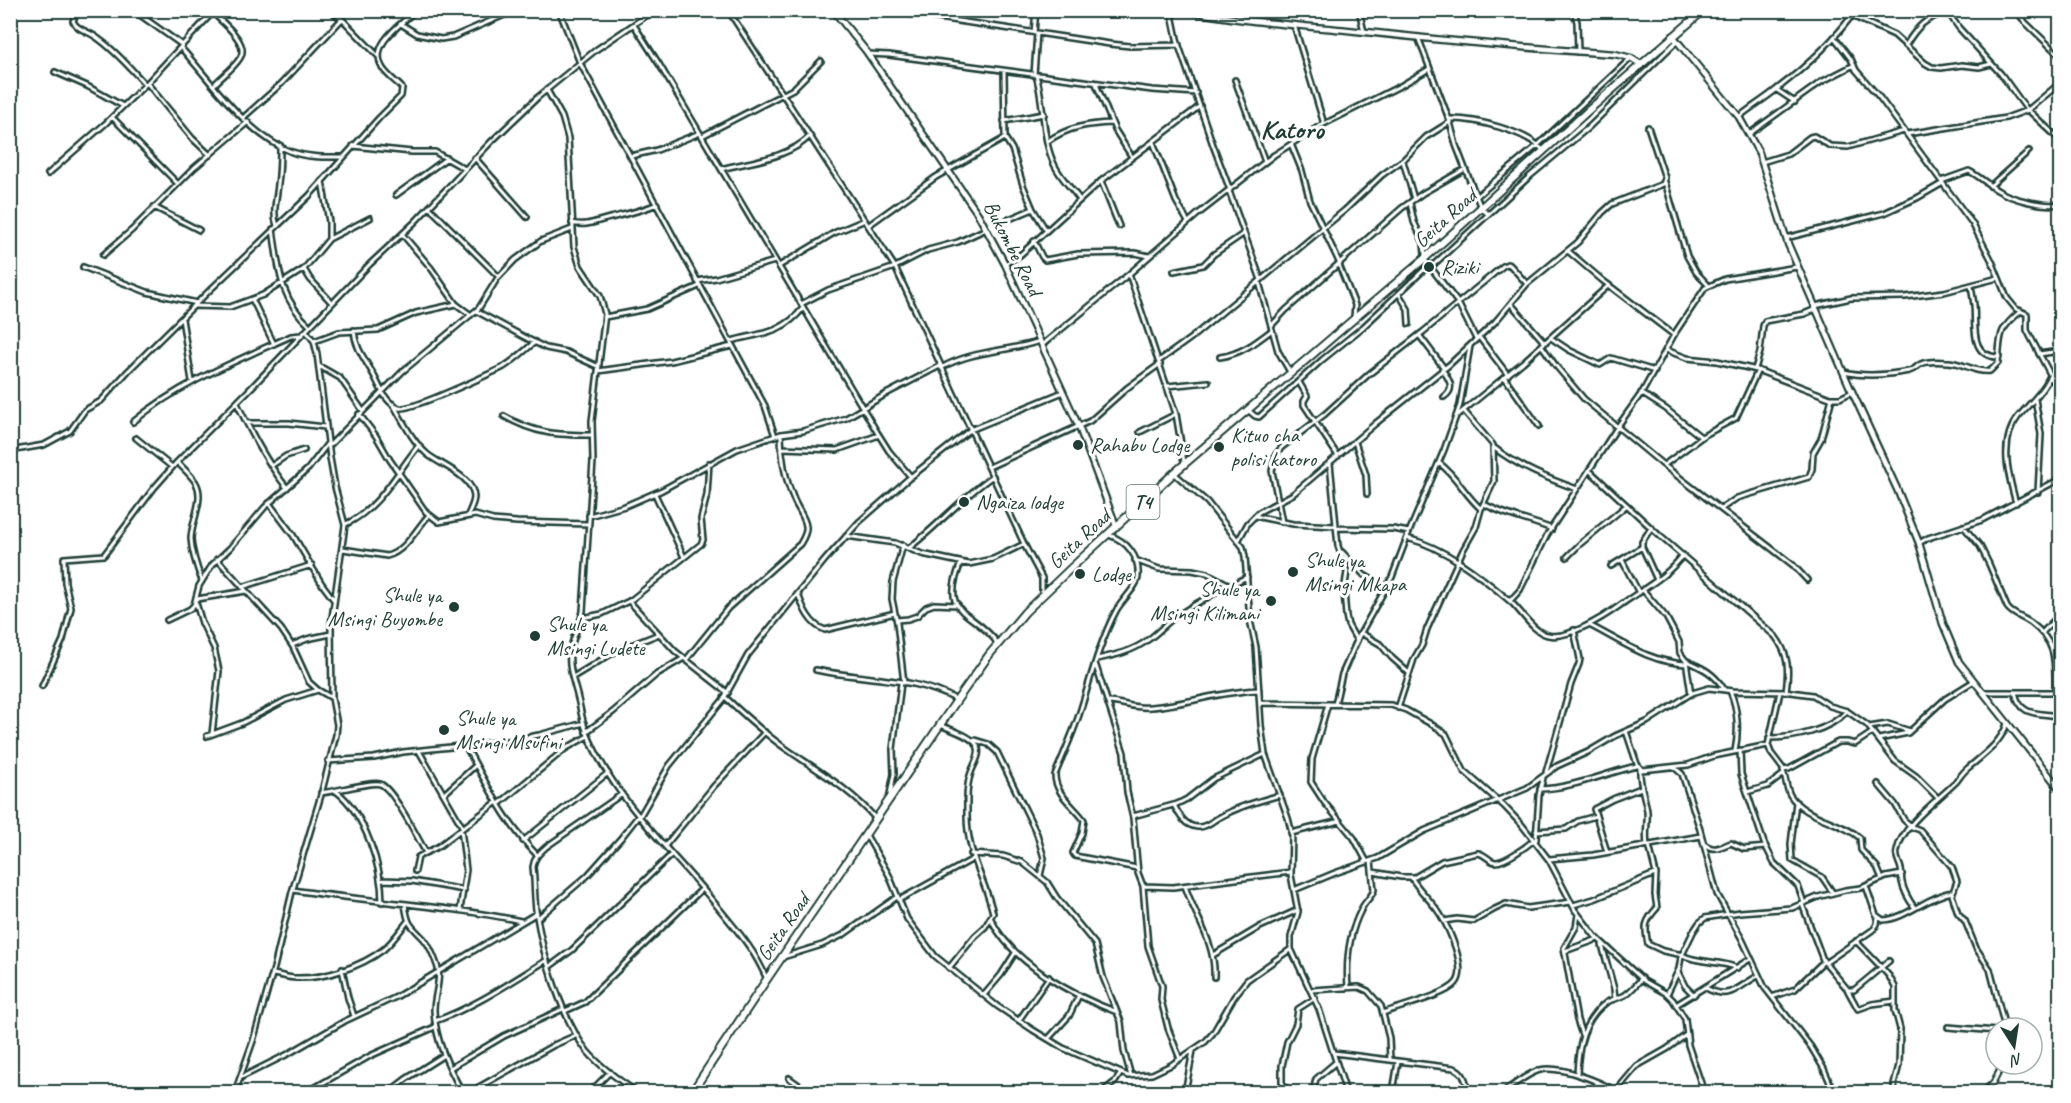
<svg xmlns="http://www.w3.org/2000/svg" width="2071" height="1103" viewBox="0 0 2071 1103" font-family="Caveat,sans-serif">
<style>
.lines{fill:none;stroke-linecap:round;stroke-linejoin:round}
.street-casing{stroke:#1f3d34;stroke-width:8}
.secondary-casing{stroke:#1f3d34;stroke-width:9}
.highway-casing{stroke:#1f3d34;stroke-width:10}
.street{stroke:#fff;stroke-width:3}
.secondary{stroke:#fff;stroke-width:4.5}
.highway{stroke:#fff;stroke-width:6}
.poi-dot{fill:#1f3d34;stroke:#fff;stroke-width:2}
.labels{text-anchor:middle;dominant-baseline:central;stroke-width:6;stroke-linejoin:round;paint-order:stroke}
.shield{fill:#fff;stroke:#627771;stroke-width:1.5}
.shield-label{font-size:20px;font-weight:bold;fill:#1f3d34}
.street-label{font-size:21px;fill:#1f3d34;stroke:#fff}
.poi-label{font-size:21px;fill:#1f3d34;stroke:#fff;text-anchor:start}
.district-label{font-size:27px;font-weight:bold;fill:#1f3d34;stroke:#fff}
</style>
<rect width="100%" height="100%" fill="#fff"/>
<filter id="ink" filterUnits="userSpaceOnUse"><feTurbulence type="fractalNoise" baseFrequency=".0167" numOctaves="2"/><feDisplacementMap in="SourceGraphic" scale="12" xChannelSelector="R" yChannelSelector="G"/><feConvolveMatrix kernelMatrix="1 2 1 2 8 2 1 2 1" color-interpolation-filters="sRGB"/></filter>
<g filter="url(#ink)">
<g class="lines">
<g class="street-casing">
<path id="street" d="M78 10 73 21C77 30 88 31 96 37 115 50 130 68 145 84
M133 10 182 45
M329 10 342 19 379 57
M559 10 580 63 765 406 775 436
M728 10 895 267 1026 548 1042 578V594
M873 10 925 16 1110 44 1130 46 1179 45
M1171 10 1178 43 1213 145 1230 190
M1359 10 1364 32
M1574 10 1577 22 1578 52
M1946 10 1959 28 2001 74 2025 107 2060 140
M2016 10 2025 22 2060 56
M213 13C222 22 250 43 240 58 234 68 222 76 214 85
M1852 16 1894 35 1925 63 1932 67 1941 68 1962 65 1979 67 1991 64
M401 24 417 34 441 39 453 37 516 10
M634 25 659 64 877 432 889 451 911 477
M1294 25 1324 124
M1034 33 1036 10
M1418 37 1450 122 1456 145 1466 171 1481 208 1488 214
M1834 37 1851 59 1856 70 1880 98 1972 223 1992 261 2007 298 2016 309 2027 314V330L2030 336 2060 393
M1906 45C1918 25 1925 19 1947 12
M181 48C212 82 248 136 292 152 309 158 326 157 343 157
M868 54 889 55 1152 90 1196 93
M1004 71 1005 138 1012 149 1023 185 1033 209 1046 230
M55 72 87 86 123 106
M1034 75 1037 33
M1036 75C1045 104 1041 138 1055 166 1061 178 1072 189 1080 200
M1235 80 1265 162
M147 83 192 138 210 155
M1096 84 1115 130 1132 157
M547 90 562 117 568 138 574 247 580 266 600 296 605 314 592 421 593 461 583 611C580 626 571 639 570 654 568 669 575 685 578 699 581 710 582 721 586 730 612 799 672 850 717 906 738 932 752 946 766 977
M1777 90 1795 102
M112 117 178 184
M244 117 282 83 342 19
M1739 117C1751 107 1765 99 1777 89 1807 66 1834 41 1856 10
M1449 119C1474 118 1526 131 1543 150
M1004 121 1044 114
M1749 134 1821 82 1854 65
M1907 134 2006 118 2028 110 2060 83
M702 136 793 89 821 61
M1048 141C1068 127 1088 124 1112 123
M1153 142 1176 201 1188 222
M1291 144 1302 171 1310 201 1340 264
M353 146 412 152H435L465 169
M631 156 657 150 700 133
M475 158 527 217
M1403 161 1414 199
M1762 162 1788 154 1810 137 1814 136 1830 146 1848 147 1904 131
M721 169C751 161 787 159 810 136
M48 174 106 123 147 83 215 10
M1101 181 1119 226
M1941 181 1969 171C1979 176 1987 184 1997 190 2011 199 2043 207 2060 204
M1665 182 1687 256 1696 272 1708 285
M1990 186 2029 151
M1229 191 1261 280
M396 195 447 158
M1477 196 1538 145 1631 58
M1410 203 1414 222 1424 243 1425 255
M154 207 199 230
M429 207 499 277
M572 223C587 227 596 221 610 218 626 214 641 211 657 204
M1000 223 1033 209
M869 225 936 177 1005 138
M277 226C272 211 277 198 278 184 280 171 280 158 280 145
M273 229C279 269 279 298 310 326
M403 235 431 268 456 304 471 315
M1786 238 1884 213 1917 198 1943 183
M329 239 370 218
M1034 241 1042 257 1045 260 1078 254 1135 253 1149 256
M1568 251 1602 280 1674 335
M103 255 132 230 194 168 248 122
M1425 260 1458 303 1476 339
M1005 264 1020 255 1101 181 1200 106
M1339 265 1355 305 1354 317
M779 266 834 233 865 220
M83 267 147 292 197 303
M1431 267 1529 177 1589 127 1677 41
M304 269 310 279 332 303
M1174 271 1203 265 1214 254 1243 234
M1129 274 1176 414 1184 462
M697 281 716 278 775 261
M1259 282 1278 351 1290 372
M1971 286C1972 292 1973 298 1974 305 1976 325 1969 357 1999 357
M1399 294 1408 309 1409 324
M252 299 274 344
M801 304 828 290 895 267 928 250 958 242 986 229
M1511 304 1545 343
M195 306 230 307 263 295 304 269 329 239V222L322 181
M1815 306 1851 298 1905 297 1944 292 1998 278
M476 311 530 340 546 348 566 352 599 367
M605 317 647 309 699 286
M182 319 192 381
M1271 326 1286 310 1402 208 1423 193 1465 169
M354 330C355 347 364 358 372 372 379 383 384 403 399 408 411 411 487 375 502 368 514 361 524 351 535 342
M1419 335 1444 368
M1479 337 1508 375
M1551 338 1569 350 1600 365 1611 358 1655 371
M314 341 339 332 378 330 416 313 456 304
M731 341C760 333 783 334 803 308
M1042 345 1129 274 1198 214 1274 155 1318 127 1402 85 1429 69
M1542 346 1556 366 1584 399 1662 464 1793 565 1807 580
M1666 350 1687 358 1717 361 1757 370 1830 398H1840L1852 392
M2039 354 2060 351
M1220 357C1241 354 1255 343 1272 330
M1159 361 1191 338 1345 210 1382 175 1403 160 1426 137 1450 122
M319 366 340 378 363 411
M941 368C972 350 1008 352 1040 341
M1442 369C1449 379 1456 389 1444 397
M1755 369 1760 352 1763 326 1765 321 1804 314 1816 309
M598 371 671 361 732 346
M1844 372C1865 377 1888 375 1909 371 1915 370 1916 366 1921 364 1929 360 1941 362 1949 362 1964 363 1975 373 1990 371L1998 363C2001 334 1997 331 2021 311
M1505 378 1539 426
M1299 382 1307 396 1304 401V405L1338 456
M1167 386 1208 382
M1641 393 1666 409 1701 437
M2035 399 2041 434 2038 492
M237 403C251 433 266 462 287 488
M393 404C403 421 412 441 427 454 440 465 473 476 474 497 474 503 470 510 468 515
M1249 411 1255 416 1259 417 1322 360 1363 327 1429 265
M359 414 376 436 390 460 426 512 439 522 475 515 493 520 517 522 588 524
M1458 415 1523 362 1609 285
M504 416C535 434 557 435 592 435
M133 422C180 383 236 361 291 336L301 335
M247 423H289L325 427
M1618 426 1643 391 1675 333 1705 288 1725 279 1797 267
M1140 432 1176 414
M136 438 172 467
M1355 442 1366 475 1367 494
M329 446 403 371 479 308 497 279 515 260 541 241 572 229
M1493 447C1519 467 1546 478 1577 489
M781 448 837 450 879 435
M10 451 44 445 70 431 85 410 101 401 128 371 210 290 309 196 379 118 401 96 402 88C396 81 387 76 382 67 369 44 402 24 416 10
M177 462C183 468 192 476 196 483 205 499 191 522 191 539 192 554 197 568 202 581
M1330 463 1338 546 1347 572 1344 591 1346 616 1348 625 1357 641
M1439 463C1456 475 1465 495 1481 509
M1664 465 1703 436 1736 418 1758 370
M271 466 286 456 304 450
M989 467 1090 421 1127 388 1160 364
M1589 470 1661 537 1775 636C1789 654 1789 670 1786 692
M1175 474 1207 502 1243 547 1245 557 1250 620 1256 647 1261 725 1265 754 1288 818 1292 834 1291 875 1298 912 1291 937V949L1319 1009 1346 1092
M655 494 684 557
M269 503 293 535 322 584 334 600
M2016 503C2008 475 1999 441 2018 417 2030 403 2042 393 2050 376
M1484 504C1506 516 1529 520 1552 529
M1721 509 1737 498 1809 477 1812 469 1813 453 1821 439 1832 398
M589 516 625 506 662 490 737 449 781 434 803 431 846 418 888 393 940 366
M1255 516 1293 524 1336 526
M1282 522 1272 471 1276 454 1282 447 1325 414 1369 374 1423 332 1503 266 1507 264 1510 265 1527 284
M346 524C379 509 397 472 419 445
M1963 526 1980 546 1989 564 2007 607C2012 615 2023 617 2031 623 2058 643 2055 662 2055 693
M1336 528 1393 529 1409 532
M1651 528 1642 542V547L1657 580
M1109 535C1127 541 1140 557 1138 577 1138 586 1121 601 1116 611 1099 643 1090 681 1079 715 1072 736 1063 755 1055 775 1055 794 1074 806 1084 820L1082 833 1073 853 1075 856 1137 868
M846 536 895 543 922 554 969 564 993 559 1024 544
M1407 538C1446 548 1481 576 1511 602 1522 612 1533 632 1548 635 1567 640 1604 617 1619 606 1642 589 1665 579 1683 555
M1238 541 1248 523 1259 512 1293 494 1376 423 1449 365 1495 322 1527 284 1578 242 1602 213 1612 204 1663 184 1665 178 1648 127
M1919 543 1928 538 1982 520 2060 479
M903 545 893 582 892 599 897 623 904 683
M909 548C939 525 962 497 993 476
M343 549 387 556C406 551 416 529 429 515
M1342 552 1364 575 1387 588
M1567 557 1580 544 1627 505
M217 559 281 629 293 647 309 682 318 690 332 698
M1135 560 1159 569 1192 570 1207 573 1230 585
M1622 560 1639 593
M961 563C938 618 974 609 998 644
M1611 566 1642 547
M242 587 312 565
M1643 590 1666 617 1674 632 1679 642 1680 653 1686 661 1691 694
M798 594C803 608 810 625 825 630L895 613
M197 599 246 591
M629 601 675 651 728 693
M1510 601 1520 590 1547 535 1618 426
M196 603 202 623 214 648 219 671 212 734
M582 618 602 614 631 600 701 544 703 540 701 519 707 495 709 463
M167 620 190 609 194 605 199 586 212 565 230 548 265 507 308 469 328 443
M897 620 908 619 917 616 926 607 934 604 958 605
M1589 625C1621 641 1650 663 1687 664
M1361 633 1380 644 1392 658 1409 673
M2042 633 2060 614
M292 645 307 639 331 634
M1097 659C1116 655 1134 651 1149 639 1159 632 1167 622 1178 615 1200 601 1223 588 1247 577
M686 660 728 608 800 544C803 539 807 533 806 526 805 517 797 508 794 500 785 479 781 456 781 434
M1687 661C1703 668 1714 673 1724 689
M1095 663 1124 753 1127 792 1133 818 1138 873 1143 886 1173 887 1291 872
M816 670C862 680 915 676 957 700
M573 677 616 651 659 634
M42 686 63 640 71 608 65 583 64 558 104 555 154 488 177 462 248 391 370 264 415 222 491 142 538 97 597 49 655 10
M1730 691C1738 708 1739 732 1735 751
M1780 692 1768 745 1771 753 1784 770 1789 769 1838 742H1847L1855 744 1873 732
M1984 692H2060
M2015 692C2021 719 2039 711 2060 717
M725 697C744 715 764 733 785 748 818 771 849 788 876 819
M1109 702C1123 703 1137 709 1151 707 1188 704 1222 691 1259 690
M1260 703 1391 705 1406 710 1431 724 1446 734 1464 771 1504 806 1522 825 1549 860 1575 910 1595 936 1644 981 1667 994 1673 1000 1685 1019 1688 1045 1704 1092
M1328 704 1312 759 1311 782 1324 802 1354 838 1367 862
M1335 704 1342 674 1359 636 1392 577 1409 532 1444 450 1460 405 1470 346
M1398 708 1414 659 1422 645 1427 629 1463 550 1476 527 1481 509 1494 481 1493 445 1464 411
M940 725C949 729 976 737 978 748 980 755 975 763 972 770 966 784 967 800 967 815 967 855 984 876 993 913L985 927 975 936 949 968
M1869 727 1888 724 1910 731
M1626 731 1637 764 1642 770 1688 765 1714 756 1768 745
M586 732 613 712 657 674 684 658
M207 736 242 723 286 700 318 690
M1769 738C1795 738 1829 731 1847 711
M1879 739 1908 733 1945 699 1974 681
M975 740 988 744 997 752 1037 834 1044 858 1040 876
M466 747C487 784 506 824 537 855
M1740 750 1741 774 1764 843 1774 863 1798 886 1804 903
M419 751 463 828
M328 761 374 758 403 752 508 741 539 735 584 723
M1674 767 1682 774 1699 826 1717 894 1742 939 1765 988 1811 1047 1824 1069 1834 1092
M1640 769C1639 784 1645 797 1647 811 1648 823 1645 833 1647 845
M1783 771C1786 778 1786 788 1790 795 1805 819 1840 820 1860 838L1861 850 1877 867 1882 879
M1546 772 1571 684 1579 664 1580 659 1574 630
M1878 784 1895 804 1904 820 1912 827 1920 830 1952 867 1957 881 1952 895 1958 913 1965 921 1976 948 1990 969 2005 1028
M1540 789C1574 788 1605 773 1637 766
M336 791C365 813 382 867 382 902
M1747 792 1768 786 1784 774
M321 793C332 792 373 781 380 784 392 787 419 840 426 853
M444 794 476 765
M622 794 546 847C540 853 534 857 533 867 535 884 534 901 537 917 543 956 563 1021 587 1051 600 1066 620 1081 637 1092
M890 794 894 774 893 749 901 683
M1796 802 1791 844 1792 860 1822 877 1833 893
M499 804 565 749 588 736
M1174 805C1179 815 1185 826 1197 827 1205 828 1211 822 1218 818 1237 807 1259 801 1280 795
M640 816 669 766 723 700 748 655 825 560 859 522 908 479 970 430 1063 392
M1133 816 1177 804 1187 799 1213 779 1265 754
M1536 831 1566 829 1578 821 1596 816
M1291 833 1340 821
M866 835 889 875 907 919 935 956 997 1006 1033 1030 1063 1048 1128 1076 1152 1074 1171 1065 1205 1042 1213 1033 1234 997 1247 980 1291 949
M1536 840 1539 795 1543 778
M523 841 608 773
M1704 844C1715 852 1719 847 1731 843L1744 849 1766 847
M1649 845 1656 874 1655 895 1657 908C1645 921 1644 926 1648 944L1663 951 1683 955
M665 846 714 786 765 732
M1607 852 1594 809 1613 799 1641 788
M971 854 1003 856 1022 862 1047 882 1057 898 1095 944 1103 977 1121 1022 1124 1051 1131 1076
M1549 859 1593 855 1701 836
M415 871 418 857 439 846 497 802
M1373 872 1401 877H1415L1442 861 1478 853C1485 854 1489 861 1495 862 1504 863 1527 846 1534 840
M381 880 412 881 464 890
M1143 886 1148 946 1162 986 1161 1000 1168 1028 1180 1059
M1185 886C1195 917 1216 943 1214 977
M1866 886 1876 915 1883 920C1906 919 1926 897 1952 892
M293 890C369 902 445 905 521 921
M1294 890 1335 873 1378 858 1424 831 1527 788 1557 766 1588 752 1615 736 1647 722 1692 693 1709 688 1733 691 1791 692 1813 695 1830 706 1847 711 1867 725 1895 761 1916 776 1937 797
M899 900 973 859
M405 904C408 926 410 924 424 939 430 946 435 959 438 968 441 980 434 997 434 1010 435 1040 448 1066 462 1092
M1802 904 1823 960 1848 990H1854L1889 961
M1573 905 1594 899 1655 874
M1914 907C1909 900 1904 892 1902 882 1901 878 1902 873 1901 869 1900 863 1895 858 1897 851 1901 826 1939 799 1956 782 1960 777 1963 772 1968 768 1983 755 2000 744 2007 724
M460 910 466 870 461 829
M1578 914 1576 927 1564 948 1577 1020 1582 1035
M538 918 587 876 621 838 639 815
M991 919C1011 962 1073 996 1117 1012
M1444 921 1457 919 1474 921 1495 909 1506 904 1528 908 1571 902
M1856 941 1881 967
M1602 945 1614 989 1615 999
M1565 951 1598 939
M1213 955 1260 927 1298 910
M1682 955C1700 964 1720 960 1737 968
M783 957 822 945 843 935 897 897
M1825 963 1874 929 1877 924 1878 917
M549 967 572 950 672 854
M1881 967 1889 976 1895 987V1010L1900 1029 1899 1065 1894 1084 1895 1092
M342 969 348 998 354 1016
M1678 972 1685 986 1694 995
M273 974C281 975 288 978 296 978 324 979 361 967 384 949 393 941 400 931 408 921
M1348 988C1346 961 1348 935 1361 910 1364 902 1371 898 1374 890L1371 861
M1706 988C1730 1001 1737 987 1758 976
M1312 990 1359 987 1368 991 1381 1006 1389 1038 1390 1060
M1848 991 1858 1009 1872 1004 1895 1001
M1667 994 1679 969 1681 957 1693 932 1699 923 1705 918 1740 912 1792 908 1818 897 1845 890 1861 888 1886 877 1902 874
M984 995 1001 975 1015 953
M1772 997 1795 989 1824 961
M1676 1005 1750 959
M565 1011 585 1002 703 888
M1383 1013C1399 1007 1447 995 1456 983 1468 969 1448 927 1440 914 1431 900 1419 891 1411 877
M1019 1020 1049 977
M435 1021C475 1007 511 982 547 960
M1948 1027 1996 1031
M1048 1039 1069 1016 1079 995
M1334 1053 1454 1068C1465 1072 1466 1083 1469 1092
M450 1068 504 1036 563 1009
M1577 1074C1578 1047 1583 1019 1607 1002 1613 999 1619 998 1625 995 1631 991 1637 984 1642 978
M240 1078 288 1054 345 1021 396 997 537 913
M789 1078 809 1092
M697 1086 710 1092
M1395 1089 1404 1092
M1616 1091 1637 1066 1667 1049 1686 1035
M235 1092 253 1041 274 968 292 892 321 795 336 735 337 725 332 698 331 625 345 525 335 487 330 458 317 354 314 341 306 331
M307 1092 370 1056 435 1027
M389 1092 406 1079 444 1055
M470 1092 554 1045 577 1035
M590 1092 610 1072
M1102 1092 1115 1082 1121 1073
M1185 1092 1193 1051
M1287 1092 1282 1082V1066L1287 1042 1296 1024 1298 1009 1315 998
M1313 1092 1316 1079 1336 1062
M1393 1092 1398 1062
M1503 1092C1514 1085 1528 1073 1540 1070 1561 1065 1600 1082 1618 1092
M1595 1092 1597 1083
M1983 1092 1993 1083 2003 1064"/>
</g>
<g class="secondary-casing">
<path id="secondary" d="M833 10 866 51 978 214 1005 264 1079 427 1116 526
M1184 10C1238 21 1293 25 1347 30 1436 40 1526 48 1615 54L1631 58 1642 65
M1673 36 1739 117 1759 153 1788 244 1849 385 1897 489 1919 543 1943 624 1959 662 2060 789"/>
</g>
<g class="highway-casing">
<path id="highway" d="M692 1092 767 979 957 700 989 655 1025 612 1070 569 1174 473 1424 259 1590 109 1704 10"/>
</g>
<use href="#street" class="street"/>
<use href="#secondary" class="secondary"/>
<use href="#highway" class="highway"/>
</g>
</g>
<g class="poi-dot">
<circle cx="1429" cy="267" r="6"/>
<circle cx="1078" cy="445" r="6"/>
<circle cx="1219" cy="447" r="6"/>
<circle cx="964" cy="502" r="6"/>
<circle cx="1293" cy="572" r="6"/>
<circle cx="1080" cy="574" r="6"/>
<circle cx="1271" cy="601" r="6"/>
<circle cx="454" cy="607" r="6"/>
<circle cx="535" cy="636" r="6"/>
<circle cx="444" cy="730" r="6"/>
</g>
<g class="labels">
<rect class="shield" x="1126.5" y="485" width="33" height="34" rx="4.5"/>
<g class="shield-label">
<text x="1143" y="502">T4</text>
</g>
<g class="street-label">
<text transform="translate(1445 218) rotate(-42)">Geita Road</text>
<text transform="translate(1013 248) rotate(63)">Bukombe Road</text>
<text transform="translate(1079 539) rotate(-43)">Geita Road</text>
<text transform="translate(783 927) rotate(-55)">Geita Road</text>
</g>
<g class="poi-label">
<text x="1441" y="267">Riziki</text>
<text x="1231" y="435">Kituo cha<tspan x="1231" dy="24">polisi katoro</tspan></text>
<text x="1090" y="445">Rahabu Lodge</text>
<text x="976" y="502">Ngaiza lodge</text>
<text x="1305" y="560">Shule ya<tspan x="1305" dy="24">Msingi Mkapa</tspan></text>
<text x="1092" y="574">Lodge</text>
<text x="1259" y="589" text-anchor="end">Shule ya<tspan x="1259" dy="24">Msingi Kilimani</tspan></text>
<text x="442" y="595" text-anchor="end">Shule ya<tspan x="442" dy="24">Msingi Buyombe</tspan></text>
<text x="547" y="624">Shule ya<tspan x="547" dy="24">Msingi Ludete</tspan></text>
<text x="456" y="718">Shule ya<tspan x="456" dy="24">Msingi Msufini</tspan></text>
</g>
<g class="district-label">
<text x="1292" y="129">Katoro</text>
</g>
</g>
<rect width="2071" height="1103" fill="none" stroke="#fff" stroke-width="36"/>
<rect x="18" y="18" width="2035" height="1067" fill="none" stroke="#1f3d34" stroke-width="2" filter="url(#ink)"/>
<g transform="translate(2014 1046) rotate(168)"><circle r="28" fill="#ffffff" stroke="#a5b1ae" stroke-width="1.5"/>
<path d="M0-4.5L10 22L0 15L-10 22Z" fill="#1f3d34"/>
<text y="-9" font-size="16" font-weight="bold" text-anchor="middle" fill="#1f3d34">N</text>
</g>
</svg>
